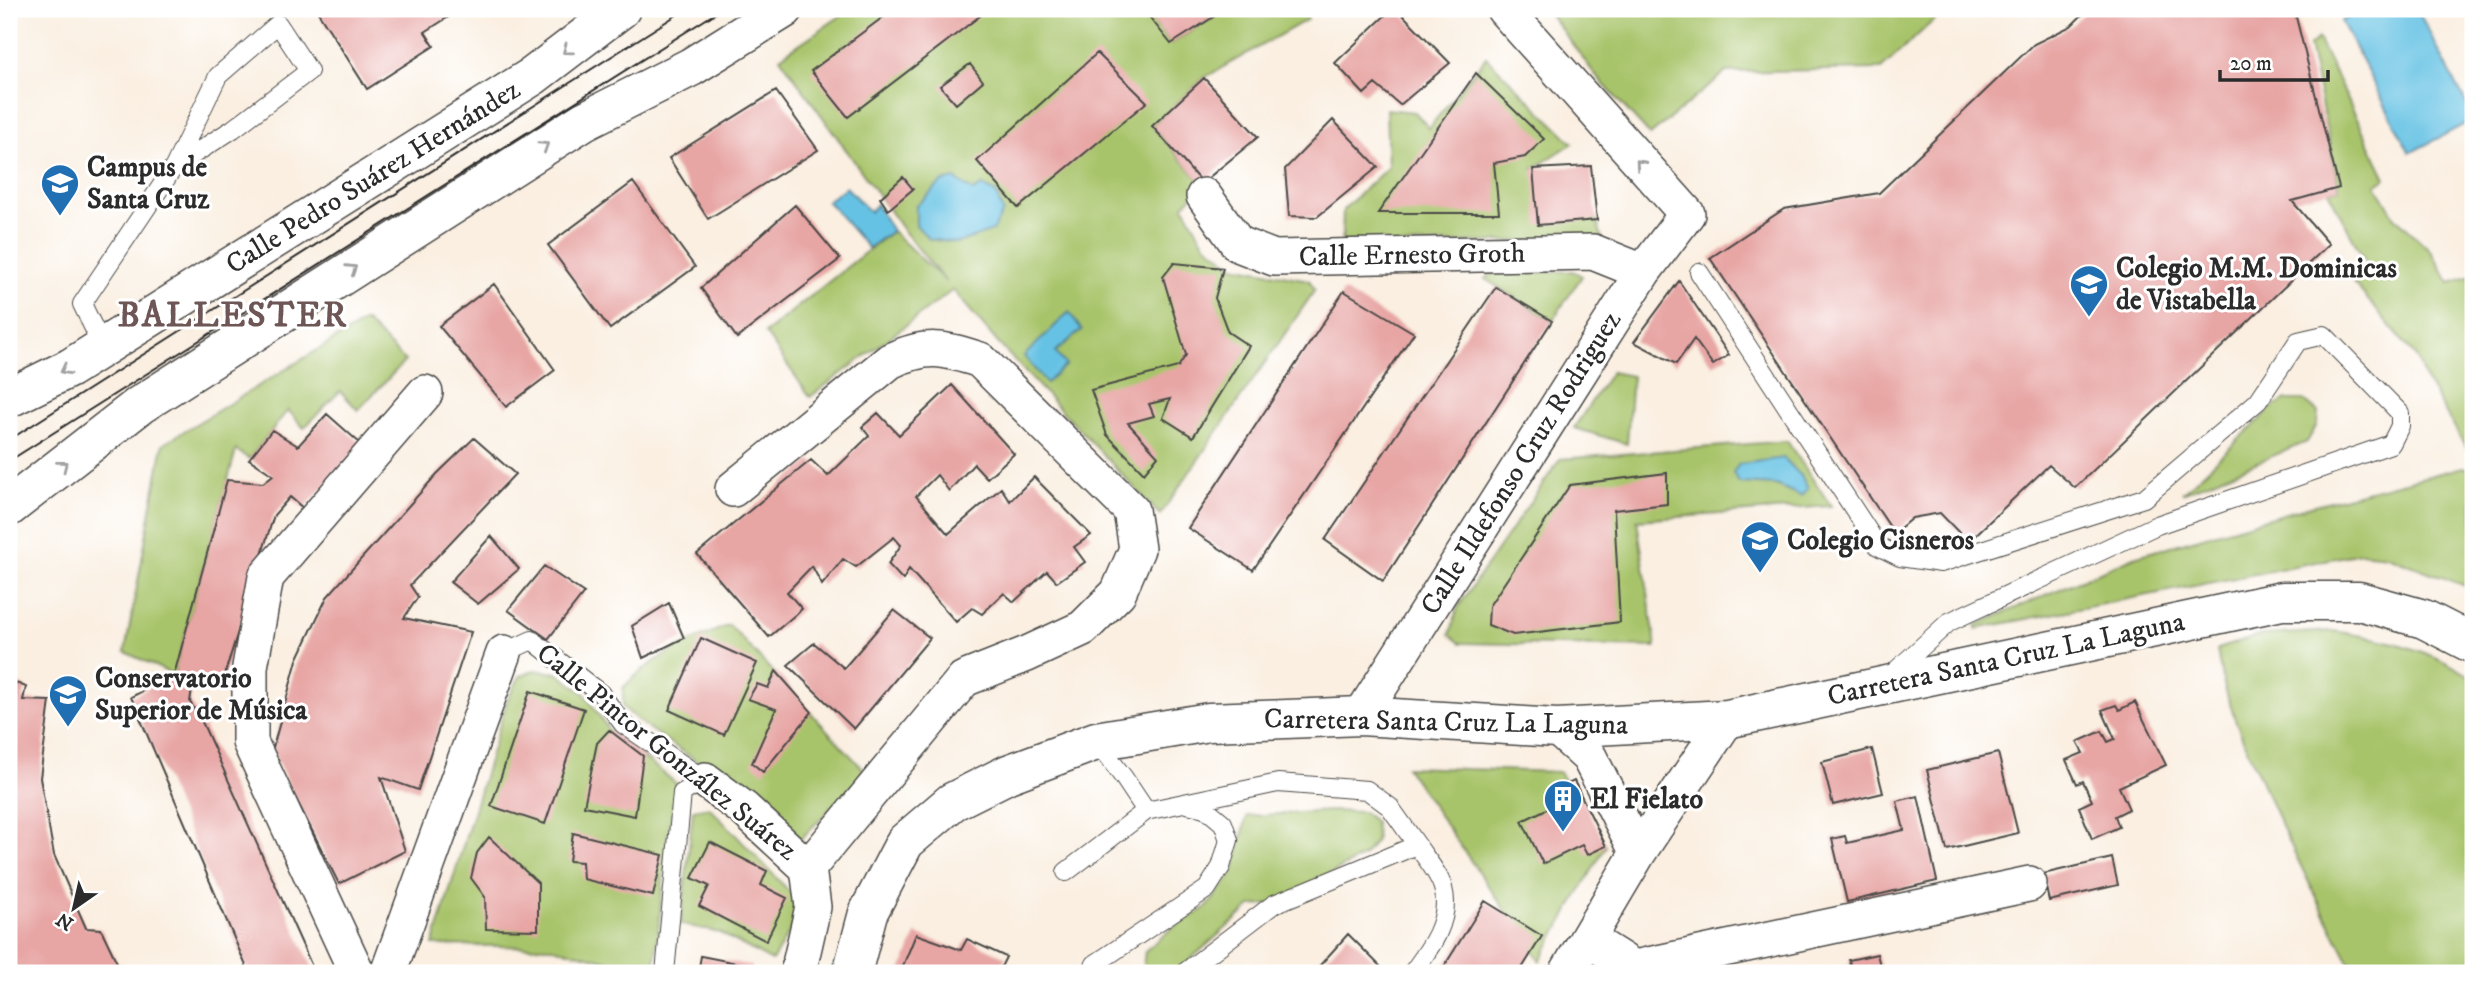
<svg xmlns="http://www.w3.org/2000/svg" width="2482" height="982" viewBox="0 0 2482 982" font-family="'IM FELL DW Pica',serif">
<style>
.green{fill:#a8c46b;stroke:#6a784b;stroke-width:2}
.water{fill:#66c2e4;stroke:#487688;stroke-width:2}
.building{fill:#e7a6a4}
.lines{fill:none;stroke-linecap:round;stroke-linejoin:round}
.service-casing{stroke:#4a4846;stroke-width:20}
.minor-casing{stroke:#4a4846;stroke-width:38}
.tertiary-casing{stroke:#4a4846;stroke-width:41}
.secondary-casing{stroke:#4a4846;stroke-width:41}
.service{stroke:#fff;stroke-width:18}
.minor{stroke:#fff;stroke-width:35}
.tertiary{stroke:#fff;stroke-width:38}
.secondary{stroke:#fff;stroke-width:38}
.tram{stroke:#2b2b2b;stroke-width:2}
.oneway{stroke:#a0a0a0}
.labels{text-anchor:middle;dominant-baseline:central;stroke-width:6;stroke-linejoin:round;paint-order:stroke}
.poi-label{font-size:28px;font-weight:bold;fill:#2b2b2b;stroke:#fff;text-anchor:start}
.street-label{font-size:28px;fill:#2b2b2b;stroke:#fff}
.district-label{font-size:35px;font-weight:bold;letter-spacing:2px;fill:#6d5655;stroke:#fff}
</style>
<rect width="100%" height="100%" fill="#fff"/>
<filter id="ink" filterUnits="userSpaceOnUse"><feTurbulence type="fractalNoise" baseFrequency=".0143" numOctaves="2"/><feDisplacementMap in="SourceGraphic" scale="14" xChannelSelector="R" yChannelSelector="G"/><feConvolveMatrix kernelMatrix="1 2 1 2 8 2 1 2 1" color-interpolation-filters="sRGB"/></filter>
<filter id="wash" filterUnits="userSpaceOnUse"><feTurbulence type="fractalNoise" baseFrequency=".00686" numOctaves="4" result="noise"/><feDisplacementMap in="SourceGraphic" scale="28" xChannelSelector="R" yChannelSelector="G"/><feGaussianBlur stdDeviation="1.57" result="paint"/><feColorMatrix in="noise" values="0 0 0 0 0 0 0 0 0 0 0 0 0 0 0 0 0 1.4 0 .05"/><feComposite in="paint" operator="in"/></filter>
<g filter="url(#wash)">
<rect width="100%" height="100%" fill="#faefe1"/>
<path class="green" d="M851 9H1143L1171 44 1226 9H1298L1308 19 1204 78 1152 126 1202 183 1184 206 1204 243 1234 266 1309 280 1315 290 1160 515 998 343 953 290 810 397 765 333 892 231 946 282 903 230 780 57Z
M1546 9H1946L1881 69 1726 72 1650 135 1597 77Z
M2318 39 2386 178 2376 185 2395 217 2430 250 2450 283 2472 276 2473 278V325L2471 327 2473 331V459L2424 377 2417 358 2353 282 2369 269 2328 191 2339 188 2309 46Z
M1486 57 1573 143 1533 169 1597 220 1602 238 1342 247 1343 210 1388 167 1386 109 1415 112 1429 128Z
M1573 271 1582 276 1552 321 1485 279 1491 274Z
M365 321 405 361 358 410 340 391 304 428 288 410 249 459 236 450 174 675 125 652 163 444Z
M1611 372 1632 376 1627 444 1574 428Z
M2286 400H2303L2318 412 2317 425 2307 442 2182 493 2272 408Z
M1787 441 1831 506 1637 520 1656 647 1460 643 1450 635 1458 607 1560 459Z
M2463 467 2473 471V584L2468 587 2387 556 2361 553 1976 629V625L2137 556 2307 507Z
M729 625 866 772 798 842 704 766 642 724 623 707V688C651 657 692 641 729 625Z
M2333 631C2385 639 2428 648 2473 678V973H2355C2322 910 2290 846 2261 780 2242 738 2223 696 2217 649L2261 635Z
M534 670 557 673 584 693 609 730 677 784 667 842 654 973 553 947 433 945 507 701 520 676Z
M1406 767 1559 772 1606 846 1540 961Z
M709 807 804 907 772 961 720 933 681 924 693 810Z
M1331 811 1363 812 1375 822 1376 840 1364 856 1274 904 1251 906 1175 973H1142L1145 951 1172 928 1207 907 1233 873 1247 816Z"/>
<path class="water" d="M2365 9H2417L2473 116V120L2410 153 2341 21Z
M955 179 973 191 982 186 996 193 1003 212 993 231 957 243 929 239 916 225V206L942 182Z
M846 187 870 212 876 204 892 231 868 248 827 201Z
M1069 312 1082 330 1055 352 1066 365 1046 383 1024 356Z
M1784 458 1802 477 1808 489 1801 496 1776 485 1739 483 1733 473 1739 464Z"/>
<g id="blocks">
<path class="building" d="M316 9H461L425 32 434 46 367 89Z
M894 9H989L848 117 811 71Z
M1143 9H1226L1171 44Z
M1392 9H1397L1450 63 1400 105 1375 84 1364 94 1335 63Z
M2088 9H2294L2339 188 2292 201 2329 244 2075 488 2049 465 1968 542 1940 513 1912 518 1894 533 1710 258 1784 209 1879 193 2034 44 2071 26Z
M1097 53 1147 102 1018 208 977 161Z
M970 64 983 81 956 104 940 86Z
M1476 73 1544 139 1525 157 1494 163 1499 213H1378Z
M1204 78 1258 137 1202 183 1152 126Z
M776 91 818 150 708 219 669 158Z
M1333 120 1378 167 1317 217 1289 216 1285 169Z
M1591 166 1597 220 1538 225 1533 169Z
M903 177 913 189 888 210 880 198Z
M633 182 695 267 610 329 548 245Z
M795 205 840 259 737 338 701 288Z
M1174 263 1223 268 1215 298 1228 332 1249 346 1193 437 1163 418 1170 399 1149 404 1154 416 1128 423 1158 456 1144 473 1107 435 1091 390 1178 367 1186 355 1163 277Z
M1679 281 1729 355 1713 365 1694 339 1676 364 1634 342Z
M494 284 555 370 506 407 439 326Z
M1496 287 1552 321 1383 581 1325 540Z
M1344 291 1414 333 1253 570 1188 528Z
M952 385 1014 454 987 478 974 464 949 491 937 475 916 496 948 534 1001 488 1010 501 1034 477 1091 535 1074 547 1085 562 1057 582 1047 571 1014 602 1004 593 982 614 972 608 956 622 909 569 903 580 888 564 901 545 894 537 856 567 843 559 822 585 812 566 787 592 802 609 769 637 697 554 811 460 828 476 869 436 862 427 878 413 899 435Z
M327 414 361 444 304 509 290 497 274 515 221 686 193 681 190 702 203 724 315 973H249L131 697 174 675 227 480 263 483 273 475 249 459 272 430 298 446Z
M474 438 515 474 410 585 418 597 404 618 471 632 418 790 381 777 405 851 339 884 272 751 297 660 327 597 437 474Z
M1667 473V504L1614 510 1620 622 1513 635 1488 625 1489 606 1570 485Z
M491 536 519 569 478 604 450 582Z
M544 566 584 593 548 639 508 610Z
M669 603 684 638 643 658 632 626Z
M894 610 930 638 854 729 788 665 814 643 844 668Z
M701 638 757 663 724 735 669 710Z
M776 671 812 712 763 772 752 763 776 709 748 699 757 684 768 688Z
M9 680 26 687 23 700 50 701 40 778 54 855 86 928 101 929 122 973H9Z
M530 691 584 709 545 824 491 806Z
M2135 702 2166 765 2119 787 2129 809 2115 816 2119 827 2092 839 2079 807 2092 801 2083 781 2077 784 2066 760 2083 753 2077 742 2102 731 2108 742 2115 739 2102 710 2116 705 2119 710Z
M609 730 643 756 635 816 584 806 597 743Z
M1872 749 1883 793 1833 805 1822 762Z
M1998 753 2018 833 1947 850 1927 770Z
M1574 781 1606 846 1587 855 1582 845 1543 864 1522 821 1561 802 1555 790Z
M1918 796 1937 881 1847 902 1832 839 1845 836 1847 843 1904 830 1897 801Z
M573 833 663 855 653 896 583 879 582 862 569 861Z
M489 837 538 883V930L486 929 485 897 471 878 477 853Z
M710 842 767 871 761 885 787 898 766 941 699 906 709 886 692 878Z
M2112 858 2118 885 2049 901 2043 874Z
M1485 901 1542 936 1519 973H1440Z
M916 934 961 950 967 939 1006 957 998 973H900Z
M1348 934 1380 966 1374 973H1313Z
M1877 954 1882 973H1852L1849 960Z
M701 956 752 966 751 973H698Z"/>
</g>
</g>
<g filter="url(#ink)">
<use href="#blocks" fill-opacity="0" stroke="#4a4846" stroke-width="2"/>
<g class="lines">
<g class="service-casing">
<path id="service" d="M1699 272 1878 546 1900 557 1941 563 2144 498 2258 401 2298 341 2324 335 2400 413V426L2391 444 2157 525 2127 539 1949 622 1889 677
M103 347 82 304 174 167 233 129 309 71 278 24 218 76 174 167
M504 653 532 640 601 694 623 724 705 780 682 793 665 973
M1096 741 1124 778 1146 811
M1066 872 1146 811 1278 783 1367 790 1390 807 1417 845
M1091 973 1095 964 1207 889 1221 867 1229 840 1223 823 1205 808 1187 804
M1184 973 1274 904 1417 845C1425 858 1439 873 1443 888 1452 920 1429 950 1412 973"/>
</g>
<g class="minor-casing">
<path id="minor" d="M1204 196 1238 244 1274 258 1593 252 1643 272
M733 489 890 361C927 344 943 348 980 360L1131 510 1137 549 1118 593 1083 628 1027 654 964 679 808 868
M1361 716 1643 272 1687 214 1504 9
M1557 728 1589 757 1638 853
M705 780 744 809 808 868 813 907 798 973
M1588 939 1634 968 2029 884
M357 973 250 742V667L266 577 425 393
M388 973 504 653
M1567 973 1638 853 1727 719"/>
</g>
<g class="tertiary-casing">
<path id="tertiary" d="M9 398 70 368 533 76 621 9
M9 507 140 405 584 121 691 67 784 9"/>
</g>
<g class="secondary-casing">
<path id="secondary" d="M852 973 868 913 905 842 952 802 1008 774 1096 741 1209 722 1361 716 1557 728 1727 719 2282 601H2359L2424 619 2473 644"/>
</g>
<use href="#service" class="service"/>
<use href="#minor" class="minor"/>
<use href="#tertiary" class="tertiary"/>
<use href="#secondary" class="secondary"/>
<path class="tram" d="M9 440 686 9
M9 461 722 9"/>
</g>
<defs><path id="oneway-chevron" d="M-2-3.5L2.5 0L-2 3.5" fill="none" stroke-width="1.6" stroke-linecap="round" stroke-linejoin="round" transform="scale(1.75)"/></defs>
<g class="oneway">
<use href="#oneway-chevron" transform="translate(567 50) rotate(143)"/>
<use href="#oneway-chevron" transform="translate(544 146) rotate(-33)"/>
<use href="#oneway-chevron" transform="translate(1640 164) rotate(-132)"/>
<use href="#oneway-chevron" transform="translate(352 269) rotate(-33)"/>
<use href="#oneway-chevron" transform="translate(65 370) rotate(152)"/>
<use href="#oneway-chevron" transform="translate(63 465) rotate(-38)"/>
</g>
</g>
<defs>
<g id="university-pin" transform="scale(2.0125)"><path d="M0 17L-7.5 6A9.5 9.5 0 1 1 7.5 6Z" fill="#1f6fb2" stroke="#fff"/><path d="M0-5L7-2L0 1L-7-2ZM-4 1L0 2.5L4 1V4Q0 6-4 4Z" fill="#fff"/></g>
<g id="school-pin" transform="scale(2.0125)"><path d="M0 17L-7.5 6A9.5 9.5 0 1 1 7.5 6Z" fill="#1f6fb2" stroke="#fff"/><path d="M0-5L7-2L0 1L-7-2ZM-4 1L0 2.5L4 1V4Q0 6-4 4Z" fill="#fff"/></g>
<g id="building-pin" transform="scale(2.0125)"><path d="M0 17L-7.5 6A9.5 9.5 0 1 1 7.5 6Z" fill="#1f6fb2" stroke="#fff"/><path d="M-4-6H4V6H1V3H-1V6H-4ZM-2.5-4.3h1.7v1.8h-1.7ZM.8-4.3h1.7v1.8H.8ZM-2.5-1h1.7V.8h-1.7ZM.8-1h1.7V.8H.8Z" fill="#fff"/></g>
</defs>
<g fill-rule="evenodd">
<use href="#university-pin" x="60" y="183"/>
<use href="#school-pin" x="2089" y="284"/>
<use href="#school-pin" x="1760" y="540"/>
<use href="#university-pin" x="68" y="694"/>
<use href="#building-pin" x="1563" y="799"/>
</g>
<g class="labels">
<g class="poi-label">
<text x="87" y="167">Campus de<tspan x="87" dy="32">Santa Cruz</tspan></text>
<text x="2116" y="268">Colegio M.M. Dominicas<tspan x="2116" dy="32">de Vistabella</tspan></text>
<text x="1787" y="540">Colegio Cisneros</text>
<text x="95" y="678">Conservatorio<tspan x="95" dy="32">Superior de Música</tspan></text>
<text x="1590" y="799">El Fielato</text>
</g>
<g class="street-label">
<text transform="translate(373 177) rotate(-32)">Calle Pedro Suárez Hernández</text>
<text transform="translate(1412 255) rotate(-1)">Calle Ernesto Groth</text>
<text transform="translate(1521 463) rotate(-58)">Calle Ildefonso Cruz Rodriguez</text>
<text transform="translate(2006 659) rotate(-12)">Carretera Santa Cruz La Laguna</text>
<text transform="translate(1446 722) rotate(1)">Carretera Santa Cruz La Laguna</text>
<text transform="translate(667 752) rotate(39)">Calle Pintor González Suárez</text>
</g>
<g class="district-label">
<text x="233" y="316">BALLESTER</text>
</g>
</g>
<rect width="2482" height="982" fill="none" stroke="#fff" stroke-width="35"/>
<g transform="translate(74 908) rotate(214)" stroke="#ffffff" stroke-width="5" paint-order="stroke">
<path d="M0-5L12 26L0 18L-12 26Z" fill="#2b2b2b"/>
<text y="-10" font-size="19" font-weight="bold" text-anchor="middle" fill="#2b2b2b">N</text>
</g>
<path d="M2220 70v10h108v-10" fill="none" stroke="#2b2b2b" stroke-width="3.5"/>
<text x="2230" y="70" font-size="21" fill="#2b2b2b" stroke="#ffffff" stroke-width="5" paint-order="stroke">20 m</text>
</svg>
